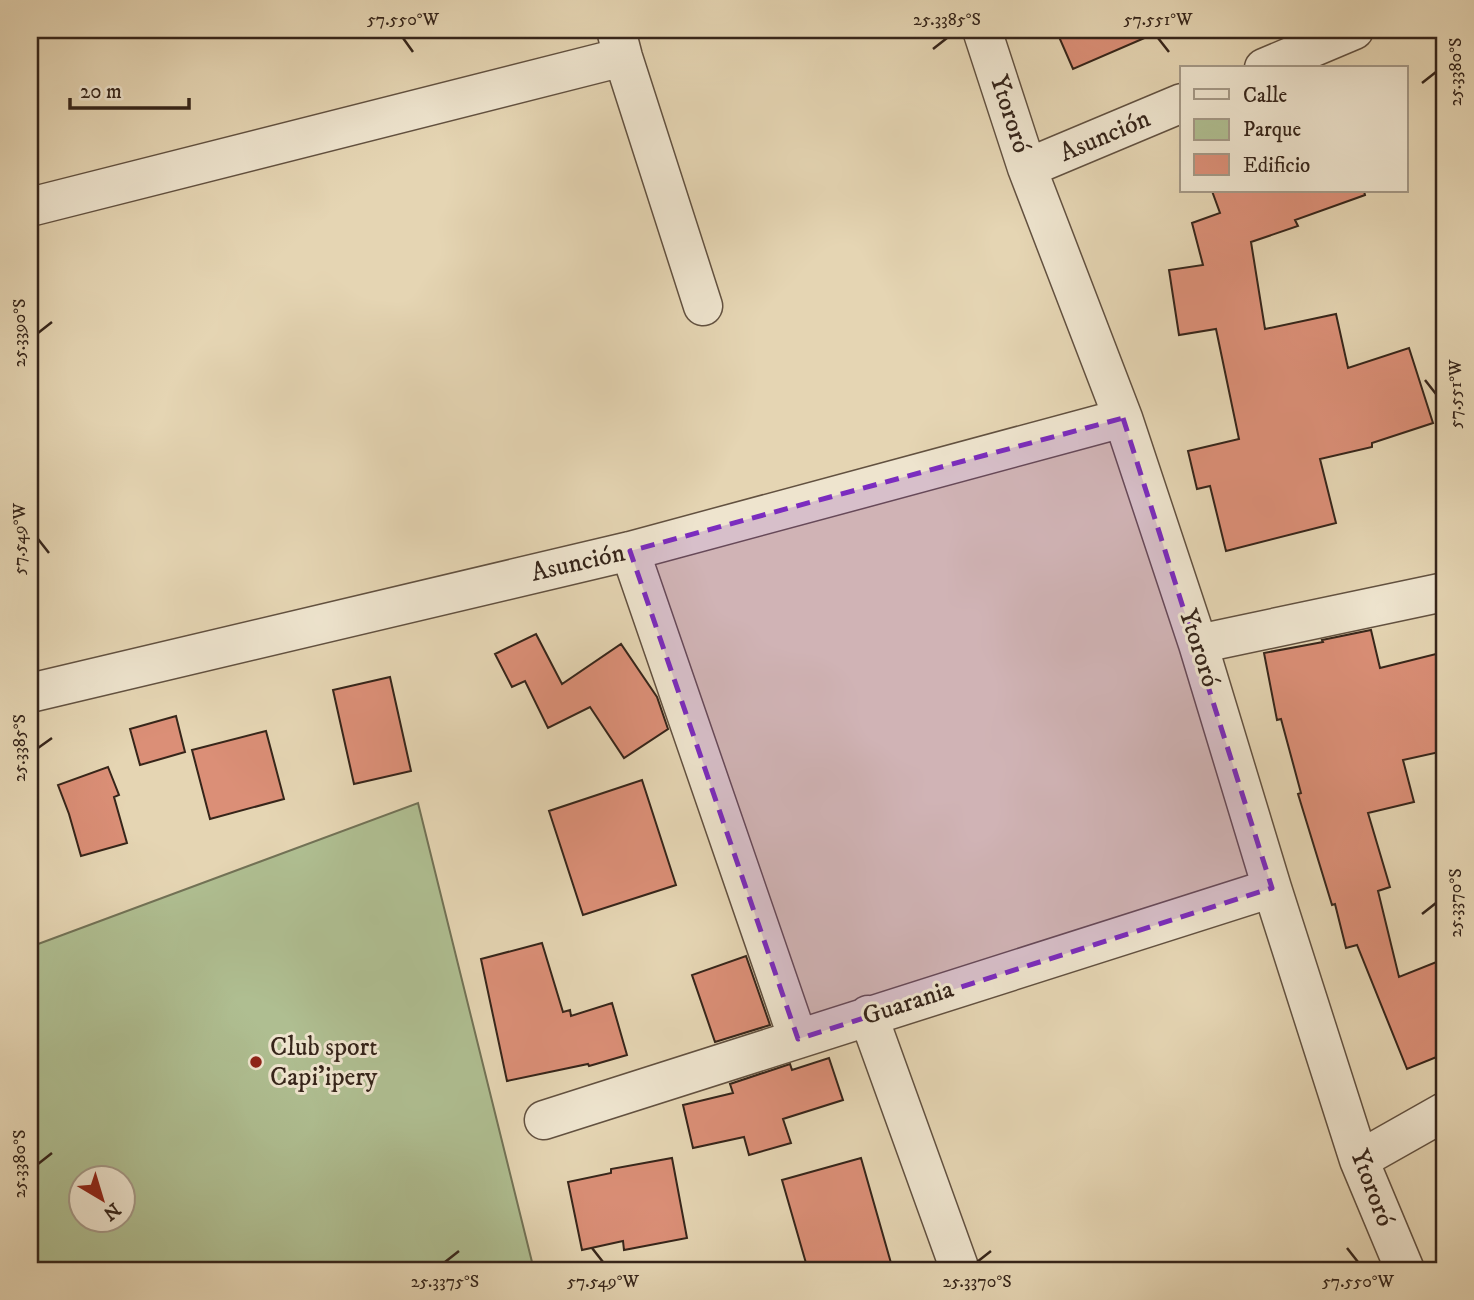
<svg xmlns="http://www.w3.org/2000/svg" width="1474" height="1300" viewBox="0 0 1474 1300" font-family="'IM FELL DW Pica',serif">
<style>
.green{fill:#afbe91;stroke:#727256;stroke-width:2;fill-rule:evenodd}
.building{fill:#db8f77;stroke:#36251a;stroke-width:2}
.lines{fill:none;stroke-linecap:round;stroke-linejoin:round}
.minor-casing{stroke:#625140;stroke-width:41}
.minor{stroke:#eee4ce;stroke-width:38}
.marked{fill:#7b2cbf;fill-opacity:0.2;stroke:#7b2cbf;stroke-width:5;stroke-dasharray:14 9;stroke-linejoin:round}
.ticks{fill:none;stroke:#36251a;stroke-width:2.5}
.poi-dot{fill:#8f2418;stroke:#eee4ce;stroke-width:2.5}
.labels{text-anchor:middle;dominant-baseline:central;stroke-width:6;stroke-linejoin:round;paint-order:stroke}
.street-label{font-size:26px;fill:#36251a;stroke:#eee4ce}
.poi-label{font-size:26px;fill:#36251a;stroke:#eee4ce;text-anchor:start}
.neatline{fill:none;stroke:#36251a;stroke-width:2.5}
.ticks-label{font-size:18px;text-anchor:middle;fill:#36251a}
</style>
<rect width="100%" height="100%" fill="#e5d5b3"/>
<filter id="stains"><feTurbulence type="fractalNoise" baseFrequency=".00286" numOctaves="4"/><feColorMatrix values="0 0 0 0 .2 0 0 0 0 .09 0 0 0 0 .02 0 0 0 .5 -.17"/></filter>
<radialGradient id="worn" r=".72"><stop offset=".6" stop-color="#630" stop-opacity="0"/><stop offset="1" stop-color="#630" stop-opacity=".3"/></radialGradient>
<path class="green" d="M418 803 534 1270H30V947ZM80 1178H122V1220H80Z"/>
<path class="building" d="M1056 30H1163L1073 69Z
M1212 191H1364L1365 195 1295 220 1298 226 1251 242 1265 329 1336 314 1348 368 1409 348 1433 423 1372 443V447L1320 459 1336 523 1226 551 1210 486 1197 489 1188 451 1239 439 1216 329 1179 335 1169 270 1203 265 1192 223 1220 213Z
M1371 630 1380 668 1444 652V751L1403 760 1414 802 1368 813 1390 887 1378 891 1399 977 1444 959V1054L1407 1069 1357 945 1346 948 1335 904 1332 905 1298 794 1301 793 1281 719 1277 720 1264 653 1323 642 1322 640Z
M536 634 562 684 621 644 657 697 668 729 624 758 590 707 548 728 525 681 512 687 495 654Z
M390 677 411 771 354 784 333 690Z
M176 716 185 752 140 765 130 729Z
M266 731 284 799 210 819 192 750Z
M108 767 119 795 114 797 127 843 81 856 69 814 58 785Z
M642 780 676 885 583 915 549 811Z
M542 943 563 1012 570 1010 571 1016 612 1003 627 1055 589 1066 588 1064 507 1081 481 959Z
M746 956 770 1025 715 1042 692 975Z
M829 1058 843 1100 783 1119 791 1143 749 1155 744 1137 693 1148 683 1105 733 1093 730 1084 790 1064 792 1070Z
M672 1158 687 1238 624 1250 623 1241 582 1250 568 1182 611 1173V1169Z
M861 1158 893 1270H808L782 1180Z"/>
<g class="lines">
<g class="minor-casing">
<path id="minor" d="M616 30 623 57 703 306
M982 30 1027 168 1123 418 1198 644 1272 888 1359 1160 1405 1270
M1264 68 1354 30
M1027 168 1182 103
M30 207 623 57
M630 551 798 1039
M1198 644 1444 592
M30 693 630 551 1123 418
M868 1015 960 1270
M544 1120 1272 888
M1359 1160 1444 1112"/>
</g>
<use href="#minor" class="minor"/>
</g>
<path class="marked" d="M1123 418 1272 888 798 1039 630 551Z"/>
<path class="ticks" d="M403 38 413 52M1158 38 1169 52M933 49 947 38M1422 83 1436 72M38 333 52 322M1425 380 1436 394M38 539 49 553M38 748 52 738M1422 914 1436 903M38 1164 52 1153M592 1248 603 1262M1347 1248 1358 1262M445 1262 459 1251M977 1262 991 1251"/>
<circle class="poi-dot" cx="256" cy="1062" r="7"/>
<g class="labels">
<g class="street-label">
<text transform="translate(1010 114) rotate(72)">Ytororó</text>
<text transform="translate(1105 136) rotate(-23)">Asunción</text>
<text transform="translate(578 563) rotate(-13)">Asunción</text>
<text transform="translate(1199 648) rotate(72)">Ytororó</text>
<text transform="translate(908 1003) rotate(-18)">Guarania</text>
<text transform="translate(1372 1188) rotate(69)">Ytororó</text>
</g>
<g class="poi-label">
<text x="270" y="1047">Club sport<tspan x="270" dy="30">Capi'ipery</tspan></text>
</g>
</g>
<rect width="1474" height="1300" fill="none" stroke="#e5d5b3" stroke-width="77"/>
<rect x="1180" y="66" width="228" height="126" fill="#eee4ce" stroke="#a49886" stroke-width="2"/>
<rect x="1194" y="89" width="35" height="10" fill="#eee4ce" stroke="#a49886" stroke-width="2"/>
<text x="1243" y="102" font-size="21" fill="#36251a">Calle</text>
<rect x="1194" y="119" width="35" height="21" fill="#afbe91" stroke="#a49886" stroke-width="2"/>
<text x="1243" y="136" font-size="21" fill="#36251a">Parque</text>
<rect x="1194" y="154" width="35" height="21" fill="#db8f77" stroke="#a49886" stroke-width="2"/>
<text x="1243" y="172" font-size="21" fill="#36251a">Edificio</text>
<g transform="translate(102 1199) rotate(142)"><circle r="33" fill="#eee4ce" stroke="#a49886" stroke-width="2"/>
<path d="M0-5L12 26L0 18L-12 26Z" fill="#8f2418"/>
<text y="-10" font-size="19" font-weight="bold" text-anchor="middle" fill="#36251a">N</text>
</g>
<path d="M70 98v10h119v-10" fill="none" stroke="#36251a" stroke-width="3.5"/>
<text x="80" y="98" font-size="21" fill="#36251a" stroke="#eee4ce" stroke-width="5" paint-order="stroke">20 m</text>
<rect x="38" y="38" width="1398" height="1224" class="neatline"/>
<g class="ticks-label">
<text x="403" y="25">57.550°W</text>
<text x="947" y="25">25.3385°S</text>
<text x="1158" y="25">57.551°W</text>
<text transform="translate(1455 72) rotate(-90)" y="6">25.3380°S</text>
<text transform="translate(19 333) rotate(-90)" y="6">25.3390°S</text>
<text transform="translate(1455 394) rotate(-90)" y="6">57.551°W</text>
<text transform="translate(19 539) rotate(-90)" y="6">57.549°W</text>
<text transform="translate(19 748) rotate(-90)" y="6">25.3385°S</text>
<text transform="translate(1455 903) rotate(-90)" y="6">25.3370°S</text>
<text transform="translate(19 1164) rotate(-90)" y="6">25.3380°S</text>
<text x="445" y="1287">25.3375°S</text>
<text x="603" y="1287">57.549°W</text>
<text x="977" y="1287">25.3370°S</text>
<text x="1358" y="1287">57.550°W</text>
</g>
<rect width="100%" height="100%" filter="url(#stains)"/>
<rect width="100%" height="100%" fill="url(#worn)"/>
</svg>
